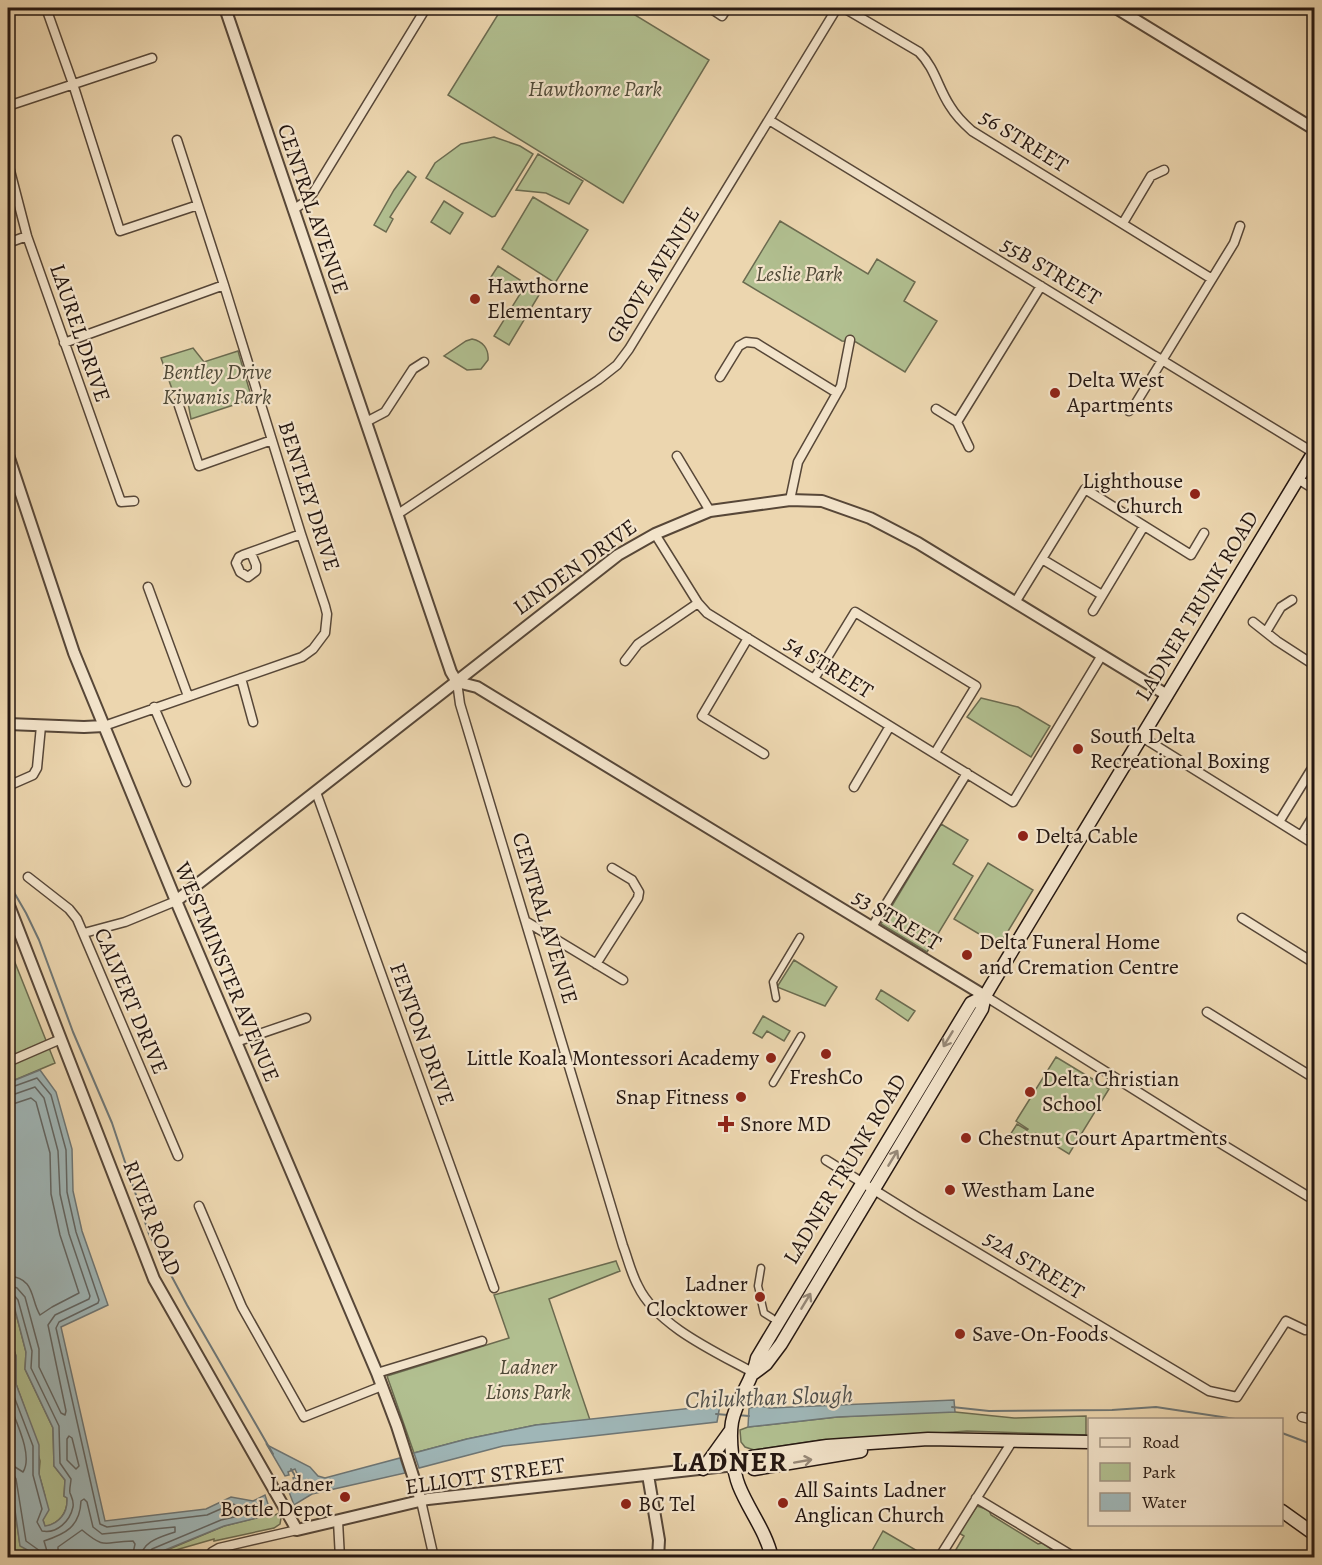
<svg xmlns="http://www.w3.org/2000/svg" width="1322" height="1565" viewBox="0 0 1322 1565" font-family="Alegreya,serif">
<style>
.green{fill:#b1bf90;stroke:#6b6b50;stroke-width:1.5}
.water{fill:#9fb6b7;stroke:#6e7675;stroke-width:1.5}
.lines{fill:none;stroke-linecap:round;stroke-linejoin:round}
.shore{stroke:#626664;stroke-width:1.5}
.stream{stroke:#6e7675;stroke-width:2}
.pedestrian-casing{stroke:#574738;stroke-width:9}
.minor-casing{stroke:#574738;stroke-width:11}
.tertiary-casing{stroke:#574738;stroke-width:14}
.secondary-casing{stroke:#251711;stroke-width:15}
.pedestrian{stroke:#f3e4cb;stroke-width:6}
.minor{stroke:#f3e4cb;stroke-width:8}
.tertiary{stroke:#f3e4cb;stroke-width:10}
.secondary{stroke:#f3e4cb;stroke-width:12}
.oneway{stroke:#968877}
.poi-dot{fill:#8f2418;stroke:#f3e4cb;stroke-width:2}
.labels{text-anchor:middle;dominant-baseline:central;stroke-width:4.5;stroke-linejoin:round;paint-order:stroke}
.park-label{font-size:22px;font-style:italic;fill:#4f4937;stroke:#f3e4cb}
.street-label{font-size:22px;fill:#251711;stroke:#f3e4cb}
.poi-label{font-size:22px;fill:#251711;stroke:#f3e4cb;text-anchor:start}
.water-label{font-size:24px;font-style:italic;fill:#504f4b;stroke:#f3e4cb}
.district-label{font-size:28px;font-weight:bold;letter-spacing:1.5px;fill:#251711;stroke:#f3e4cb}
</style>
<rect width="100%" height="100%" fill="#ecd6af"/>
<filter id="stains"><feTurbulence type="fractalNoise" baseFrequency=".00333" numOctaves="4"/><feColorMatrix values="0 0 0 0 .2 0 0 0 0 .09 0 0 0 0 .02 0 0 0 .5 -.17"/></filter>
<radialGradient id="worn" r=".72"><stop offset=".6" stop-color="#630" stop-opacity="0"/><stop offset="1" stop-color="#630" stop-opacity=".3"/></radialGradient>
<path class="green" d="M502 8H632L630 12 709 60 623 203 448 95Z
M494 137 520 146 533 154 495 216 492 217 426 178 435 163 461 144Z
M538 154 583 181 569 204 546 193 516 190Z
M408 171 416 177 390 217 393 219 386 232 374 225 394 190Z
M533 197 588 230 555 283 502 249Z
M444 201 463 213 450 234 431 222Z
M780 221 868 274 877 259 915 282 904 301 937 321 905 372 856 342 842 341 743 282Z
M498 266 520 280 512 294 489 280Z
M525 286 539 295 509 345 494 336Z
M472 339C483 341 489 349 488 360L481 369 467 370 444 356 466 341Z
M193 348 204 362 238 351 252 399 191 419 187 397 180 390 172 389 161 358Z
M981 698 1018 707 1050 726 1031 757 967 717Z
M941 824 968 840 953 864 973 876 927 952 881 924Z
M988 863 1033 890 999 946 954 919Z
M8 945 55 1063 10 1082 8 1080Z
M794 960 837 987 825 1006 777 987Z
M881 990 915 1011 908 1021 876 999Z
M763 1016 790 1031 784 1041 767 1031 762 1038 753 1033Z
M1056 1057 1109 1089 1069 1154 1037 1134 1038 1137 1033 1145 1029 1146 1010 1135 1017 1124 1027 1130 1028 1129 1016 1121Z
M616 1261 620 1271 549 1299 590 1420 536 1425 467 1439 414 1453 387 1376 509 1338 494 1295Z
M8 1297 13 1302 26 1352 25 1369 53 1428 54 1466 65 1480 64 1496 67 1498C68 1513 59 1523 45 1527L43 1520 45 1496 39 1474 40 1461 30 1423 16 1384V1356L12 1345 8 1346Z
M945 1411 1014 1418 1086 1416V1435L967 1431 862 1439 821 1440 754 1450 745 1447 741 1442 740 1430 748 1427 837 1417Z
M8 1460 20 1545 40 1557H8Z
M977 1506 989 1510 991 1515 1038 1544 1042 1543 1051 1549V1553L1048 1554 1043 1551 1039 1557 951 1558 964 1536 959 1533Z
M269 1507 273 1516 279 1513 281 1518 280 1524 274 1528 214 1541V1539L148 1558 224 1526 268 1515Z
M883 1531 921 1553 919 1557 868 1558Z"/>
<path class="water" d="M40 1070 56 1092 72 1149 73 1191 82 1231 108 1305 61 1327 105 1521 206 1509 231 1497 253 1501 265 1495 269 1507V1515L224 1526 148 1557H40L20 1546 8 1460V1346L12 1345 16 1356V1384L39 1445V1474L49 1510 43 1520 45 1526C59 1524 68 1513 67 1498L64 1496 65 1480 54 1466 53 1428 25 1369 26 1352 13 1302 8 1297V1080L10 1082Z
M954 1400 955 1412 837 1417 748 1427 749 1408 760 1406 770 1408Z
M720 1405 717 1422 503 1446 419 1468 414 1453 467 1439 536 1425Z
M267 1445 310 1467 318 1476 325 1478 400 1458 405 1473 312 1494 294 1505 289 1492 297 1489 293 1478 298 1476 295 1469 288 1472 289 1475 285 1476Z"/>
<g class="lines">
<path class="shore" d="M8 1087H12L37 1078 51 1095 66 1150 67 1192 76 1232 99 1300 98 1303 59 1322 56 1328 100 1524 107 1527 207 1515 232 1504 254 1509 252 1513 221 1520 152 1549 149 1553 148 1558
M8 1095 15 1094 35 1087 44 1098 58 1151 60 1194 69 1234 90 1296 89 1299 55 1315 48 1325 66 1411 65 1415 61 1413 39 1367V1349L25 1297 17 1288 8 1285
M8 1104 16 1103 31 1098 36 1102 50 1153 51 1194 60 1235 79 1293 52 1307 40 1315C30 1299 36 1278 8 1276
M8 1293 13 1294 18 1300 32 1351 31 1368 59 1426 60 1463 71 1479C71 1483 69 1489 70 1493 72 1498 74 1501 73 1507 70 1521 57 1534 42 1531L37 1522 42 1509 33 1475V1446L10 1386V1357L8 1351
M8 1400C14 1418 34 1455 23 1472L15 1467 8 1466
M69 1436 72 1438 79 1466 76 1469 67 1460V1439Z
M8 1473 13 1474 16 1479 26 1541 40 1551 42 1558
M49 1558 44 1541C65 1534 80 1527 81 1501L84 1499 87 1502 93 1527 102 1534 175 1527V1532C161 1537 142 1541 141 1558
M58 1558V1547L82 1530C107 1551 104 1541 133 1541L135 1544 132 1558"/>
<path class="stream" d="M8 882 26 913 39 940 73 1032 112 1123 149 1234 187 1305 273 1454
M952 1407 989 1411 1112 1410 1156 1407 1242 1420
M716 1414 728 1415
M737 1415 749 1416
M1282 1433 1314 1445
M291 1469 297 1479"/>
<g class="pedestrian-casing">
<path id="pedestrian" d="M776 998 773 982 800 937
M773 1083 801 1036
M760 1294 758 1286 761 1268
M761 1300 764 1313 772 1318"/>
</g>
<g class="minor-casing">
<path id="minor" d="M46 8 73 84 120 231 198 205
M710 8 722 16 727 8
M844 8 919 52C935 68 938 88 950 106 956 116 963 123 972 131L1212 279
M8 106 152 58
M769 120 1314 453
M8 163 27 236 121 502 134 501
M293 210 306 201 313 193 426 8
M1123 223 1151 176 1164 170
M8 243 27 236
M64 343 224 285
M720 377 739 346 746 342 756 343 837 393
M178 403 199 466 272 440
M936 409 957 422 969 447
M1129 411 1136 403 1234 243 1240 226
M366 422 385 412 413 369 424 362
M957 422 1041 286
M677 456 710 511
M1298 479 1314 489
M790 500 798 462 841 386 850 340
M398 514 598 380 617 365 629 349 837 8
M655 534 698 603 707 613 1013 802 1102 655
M251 553 256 565V571L248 577 240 572 236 563 239 557 243 555 301 534
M1042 559 1102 595
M148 587 188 696
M1016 601 1085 489 1191 555 1204 533
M1093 611 1144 526
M1253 622 1277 641 1314 665
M1266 632 1281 607 1292 600
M748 638 702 716 764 754
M625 661 638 644 698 603
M241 678 253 722
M814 679 855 612 976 686 935 753
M457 682 460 704 623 1246C628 1259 631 1273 638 1286 657 1326 716 1352 754 1373
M154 707 186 782
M104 726 302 657 313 649 325 633 327 614 325 606 301 534 224 285 177 140
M1142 737 1314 844
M8 786 33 775 37 768 41 726
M854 787 890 726
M316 792 494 1288
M1279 822 1311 770
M1301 836 1314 815
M28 877 69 909 77 919 178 1156
M1242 918 1314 963
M527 922 623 980
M872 927 967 773
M84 933 125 922 176 901
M596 964 638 898 639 892 632 880 612 868
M985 996 1197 1129 1314 1200
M1207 1012 1314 1078
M236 1042 306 1018
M8 1062 61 1039
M826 1160 916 1216 1209 1391 1237 1397 1286 1321 1305 1330
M199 1206 242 1307 304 1417 382 1386
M377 1373 482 1341
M1302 1417 1314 1420
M976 1498 1076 1558
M421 1501 434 1558
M338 1521 340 1558
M8 1549V1558
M210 1558 212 1552 219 1548 297 1530
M939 1558 1013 1440"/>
</g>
<g class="tertiary-casing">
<path id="tertiary" d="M225 8 451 672 457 682
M1116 8 1314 129
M8 455 74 653 176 901 377 1373 397 1426 421 1501
M457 682 477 687 985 996
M8 724 84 727 104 726
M176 901 618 555 655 534 710 511 790 500 822 501 870 518 918 543 1167 695
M8 903 154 1279 297 1530 428 1499 735 1465
M648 1475 659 1540 658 1558"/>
</g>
<g class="secondary-casing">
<path id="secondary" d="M754 1373 766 1364 781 1344 982 1009 985 996 992 984 1314 452
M747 1463 754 1469 861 1451
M735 1465 747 1463 752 1457 827 1446 928 1439 1090 1442
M703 1469 731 1430
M1282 1511 1314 1534
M772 1558C766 1531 749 1511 739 1486 733 1471 729 1439 732 1422 736 1399 753 1381 757 1358L971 1003 985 996"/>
</g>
<use href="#pedestrian" class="pedestrian"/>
<use href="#minor" class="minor"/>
<use href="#tertiary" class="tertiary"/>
<use href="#secondary" class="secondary"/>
</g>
<defs><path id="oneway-shaft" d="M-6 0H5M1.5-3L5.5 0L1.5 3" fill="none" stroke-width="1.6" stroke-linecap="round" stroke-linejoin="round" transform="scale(1.5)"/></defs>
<g class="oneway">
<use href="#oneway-shaft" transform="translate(948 1039) rotate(121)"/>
<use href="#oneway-shaft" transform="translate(893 1158) rotate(-59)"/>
<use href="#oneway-shaft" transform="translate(806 1301) rotate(-59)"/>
<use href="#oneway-shaft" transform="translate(803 1461) rotate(-10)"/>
</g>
<g class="poi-dot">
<circle cx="475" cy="299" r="6"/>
<circle cx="1055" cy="393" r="6"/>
<circle cx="1195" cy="494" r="6"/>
<circle cx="1078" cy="749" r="6"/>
<circle cx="1023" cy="836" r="6"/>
<circle cx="967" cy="955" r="6"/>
<circle cx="826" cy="1054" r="6"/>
<circle cx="771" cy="1058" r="6"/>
<circle cx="1030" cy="1092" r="6"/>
<circle cx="741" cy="1097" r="6"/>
<path d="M723 1115h6v6h6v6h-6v6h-6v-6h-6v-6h6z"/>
<circle cx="966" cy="1138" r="6"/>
<circle cx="950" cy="1190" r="6"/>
<circle cx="760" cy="1297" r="6"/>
<circle cx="960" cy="1334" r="6"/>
<circle cx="345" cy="1497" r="6"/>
<circle cx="783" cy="1503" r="6"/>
<circle cx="626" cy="1504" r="6"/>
</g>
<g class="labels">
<g class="park-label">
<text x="595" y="89">Hawthorne Park</text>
<text x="799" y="274">Leslie Park</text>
<text x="217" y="372">Bentley Drive<tspan x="217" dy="25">Kiwanis Park</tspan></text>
<text x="528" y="1367">Ladner<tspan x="528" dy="25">Lions Park</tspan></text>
</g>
<g class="street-label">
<text transform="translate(1024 141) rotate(32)">56 STREET</text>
<text transform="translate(313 209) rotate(71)">CENTRAL AVENUE</text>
<text transform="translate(1051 271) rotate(31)">55B STREET</text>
<text transform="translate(653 275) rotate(-58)">GROVE AVENUE</text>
<text transform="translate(80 333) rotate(71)">LAUREL DRIVE</text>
<text transform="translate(309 496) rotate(72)">BENTLEY DRIVE</text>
<text transform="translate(575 567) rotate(-36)">LINDEN DRIVE</text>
<text transform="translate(1197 606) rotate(-59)">LADNER TRUNK ROAD</text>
<text transform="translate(829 667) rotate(32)">54 STREET</text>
<text transform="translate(545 918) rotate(73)">CENTRAL AVENUE</text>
<text transform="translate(897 920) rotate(31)">53 STREET</text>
<text transform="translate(227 972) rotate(67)">WESTMINSTER AVENUE</text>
<text transform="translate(131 1001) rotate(67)">CALVERT DRIVE</text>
<text transform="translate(422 1034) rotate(70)">FENTON DRIVE</text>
<text transform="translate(845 1169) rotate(-59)">LADNER TRUNK ROAD</text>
<text transform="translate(152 1218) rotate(68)">RIVER ROAD</text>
<text transform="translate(1034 1265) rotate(31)">52A STREET</text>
<text transform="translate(485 1476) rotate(-8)">ELLIOTT STREET</text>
</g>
<g class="poi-label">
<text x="487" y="286">Hawthorne<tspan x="487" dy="25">Elementary</tspan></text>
<text x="1067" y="380">Delta West<tspan x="1067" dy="25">Apartments</tspan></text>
<text x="1183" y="481" text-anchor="end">Lighthouse<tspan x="1183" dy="25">Church</tspan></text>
<text x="1090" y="736">South Delta<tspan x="1090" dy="25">Recreational Boxing</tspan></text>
<text x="1035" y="836">Delta Cable</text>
<text x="979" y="942">Delta Funeral Home<tspan x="979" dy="25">and Cremation Centre</tspan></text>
<text x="759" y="1058" text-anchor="end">Little Koala Montessori Academy</text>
<text x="826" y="1077" text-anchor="middle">FreshCo</text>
<text x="1042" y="1079">Delta Christian<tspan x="1042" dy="25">School</tspan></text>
<text x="729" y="1097" text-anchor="end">Snap Fitness</text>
<text x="740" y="1124">Snore MD</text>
<text x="978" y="1138">Chestnut Court Apartments</text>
<text x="962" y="1190">Westham Lane</text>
<text x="748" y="1284" text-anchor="end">Ladner<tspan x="748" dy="25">Clocktower</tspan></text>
<text x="972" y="1334">Save-On-Foods</text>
<text x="333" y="1484" text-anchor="end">Ladner<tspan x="333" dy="25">Bottle Depot</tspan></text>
<text x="795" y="1490">All Saints Ladner<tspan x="795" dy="25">Anglican Church</tspan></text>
<text x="638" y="1504">BC Tel</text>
</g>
<g class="water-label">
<text transform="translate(769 1397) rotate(-2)">Chilukthan Slough</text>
</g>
<g class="district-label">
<text x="730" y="1462">LADNER</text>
</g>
</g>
<rect width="1322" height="1565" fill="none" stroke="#ecd6af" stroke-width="30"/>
<rect x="9" y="9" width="1304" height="1547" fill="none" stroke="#251711" stroke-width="3"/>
<rect x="15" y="15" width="1292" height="1535" fill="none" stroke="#251711" stroke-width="1.5"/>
<rect x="1088" y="1418" width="195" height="108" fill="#f3e4cb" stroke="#a19281" stroke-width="1.5"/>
<rect x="1100" y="1438" width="30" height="9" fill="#f3e4cb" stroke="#a19281" stroke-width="1.5"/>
<text x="1142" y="1448" font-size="18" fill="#251711">Road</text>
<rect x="1100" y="1463" width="30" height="18" fill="#b1bf90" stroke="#a19281" stroke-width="1.5"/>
<text x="1142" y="1478" font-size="18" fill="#251711">Park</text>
<rect x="1100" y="1493" width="30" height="18" fill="#9fb6b7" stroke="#a19281" stroke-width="1.5"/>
<text x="1142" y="1508" font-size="18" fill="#251711">Water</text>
<rect width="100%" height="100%" filter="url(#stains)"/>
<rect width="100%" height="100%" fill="url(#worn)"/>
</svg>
